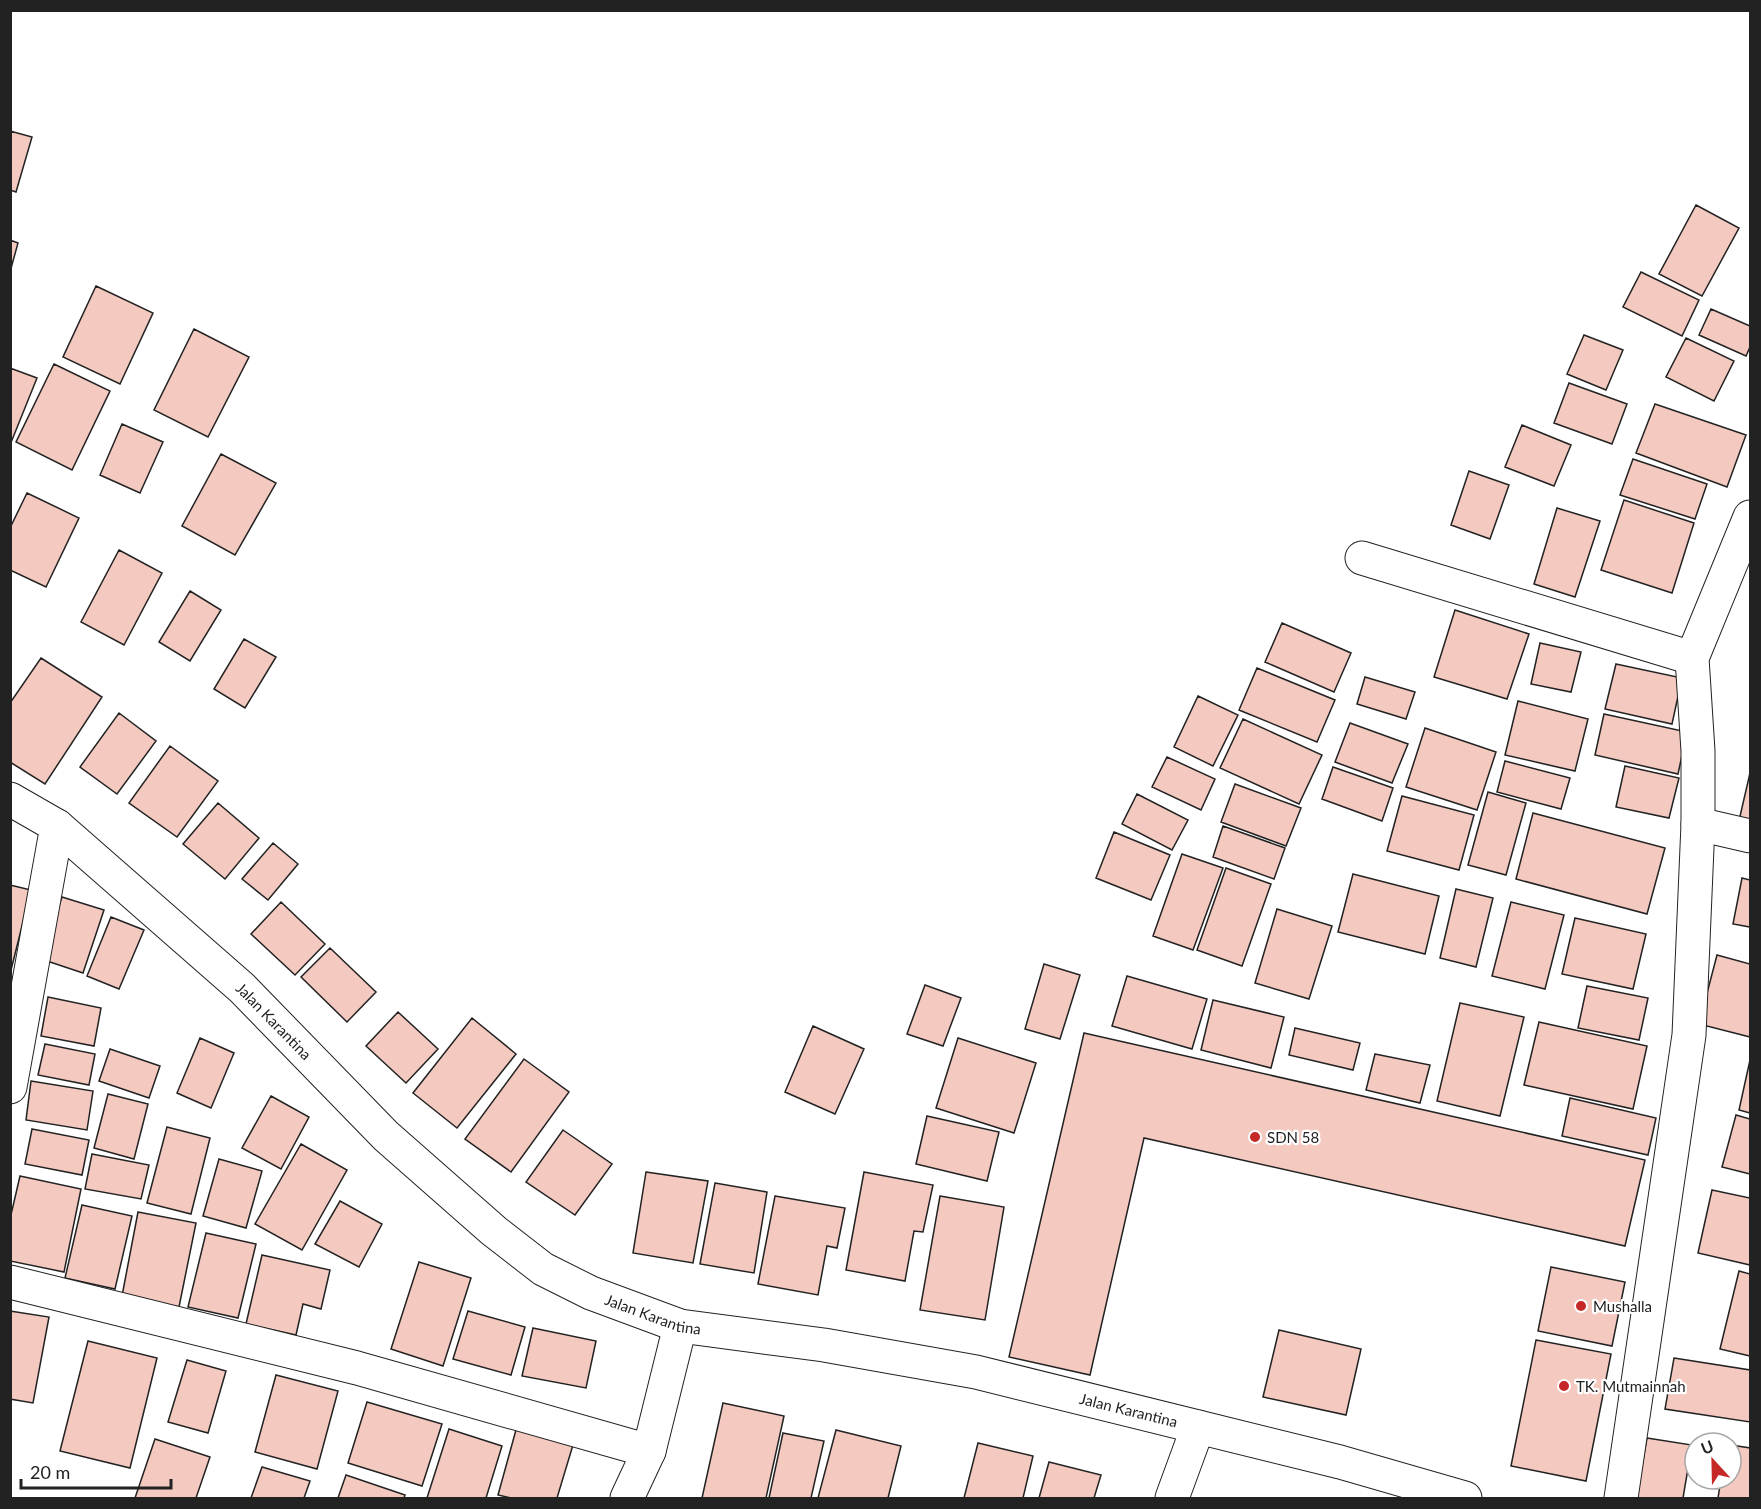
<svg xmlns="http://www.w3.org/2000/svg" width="1761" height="1509" viewBox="0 0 1761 1509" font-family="Lato,sans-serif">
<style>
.building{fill:#f3c9c0;stroke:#222;stroke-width:1.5}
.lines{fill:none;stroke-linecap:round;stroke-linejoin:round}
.minor-casing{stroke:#222;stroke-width:35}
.minor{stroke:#fff;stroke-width:33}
.poi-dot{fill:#c62828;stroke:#fff;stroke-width:2}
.labels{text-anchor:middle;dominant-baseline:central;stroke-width:4.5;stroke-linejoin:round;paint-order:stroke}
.street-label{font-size:15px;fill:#222;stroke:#fff}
.poi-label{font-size:15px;fill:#222;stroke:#fff;text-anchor:start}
</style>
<rect width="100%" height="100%" fill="#fff"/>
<path class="building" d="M10 131 32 137 16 192 10 190Z
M1696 205 1739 228 1702 296 1659 274Z
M10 240 18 243 10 272Z
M1641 272 1699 300 1682 336 1623 307Z
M96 286 153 313 120 384 63 357Z
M1711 309 1750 326V347L1746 356 1699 335Z
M194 329 249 357 208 437 154 410Z
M1584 335 1623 350 1606 390 1567 374Z
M1686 338 1734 361 1714 401 1666 377Z
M54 364 110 391 72 470 16 442Z
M10 368 37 378 10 445Z
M1569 383 1627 404 1612 444 1554 423Z
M1655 404 1746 435 1727 487 1636 453Z
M122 424 163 442 140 493 100 475Z
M1522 425 1571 445 1554 486 1505 467Z
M221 454 276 483 235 555 182 526Z
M1633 459 1707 484 1695 519 1620 495Z
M1469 471 1509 485 1490 539 1451 525Z
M27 493 79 518 46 587 10 570V528Z
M1624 500 1694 523 1672 593 1601 570Z
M1557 508 1600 521 1575 597 1534 584Z
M119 550 162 573 124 645 81 622Z
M190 591 221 610 190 661 159 642Z
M1455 610 1529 634 1507 699 1434 677Z
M1282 623 1351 653 1334 692 1265 662Z
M244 639 276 657 245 708 214 689Z
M1540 643 1581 652 1571 692 1531 684Z
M41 658 102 697 45 784 10 762V703Z
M1616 664 1682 678 1672 724 1605 709Z
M1257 668 1335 700 1317 742 1239 710Z
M1365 677 1415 692 1406 719 1357 704Z
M1198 696 1238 715 1213 766 1174 747Z
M1518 701 1588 719 1575 771 1505 755Z
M119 713 156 741 117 794 80 767Z
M1604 714 1687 732 1678 774 1595 755Z
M1243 719 1322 755 1299 804 1220 768Z
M1350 723 1408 744 1392 783 1335 762Z
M1425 728 1496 752 1477 810 1406 787Z
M170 746 218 781 177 837 129 803Z
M1167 757 1215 779 1201 810 1152 787Z
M1505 761 1570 778 1561 809 1497 792Z
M1625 766 1679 778 1669 818 1616 807Z
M1333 767 1393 788 1382 821 1322 799Z
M1750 773V828L1738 825Z
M1235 784 1301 808 1286 846 1221 822Z
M1488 792 1526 803 1506 875 1468 865Z
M1137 794 1188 820 1172 850 1122 824Z
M1402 796 1474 815 1459 870 1387 851Z
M218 803 259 838 225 879 183 844Z
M1533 813 1665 848 1647 914 1516 879Z
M1223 826 1285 848 1274 879 1213 857Z
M1114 832 1170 855 1151 900 1096 878Z
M273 843 298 864 268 900 242 879Z
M1182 854 1223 868 1193 950 1153 936Z
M1226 868 1271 884 1242 966 1197 950Z
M1353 874 1439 896 1425 954 1338 932Z
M1742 878 1750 880V927L1733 924Z
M10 885 31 890 10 974Z
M1456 889 1493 898 1476 967 1440 958Z
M62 897 104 910 83 973 41 959Z
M281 902 325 944 295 975 251 934Z
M1511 902 1564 915 1545 989 1492 976Z
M1277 909 1332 926 1309 999 1255 983Z
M111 917 144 930 119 989 87 976Z
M1575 918 1646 934 1633 989 1562 974Z
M330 948 376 992 347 1022 301 977Z
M1717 955 1750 964V1037L1699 1024Z
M1044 964 1080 975 1060 1039 1025 1029Z
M1127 976 1207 999 1192 1049 1112 1026Z
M925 985 961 998 943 1046 907 1034Z
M1587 986 1648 998 1639 1040 1578 1028Z
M48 997 101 1008 94 1046 41 1036Z
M1213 1000 1284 1017 1271 1068 1201 1050Z
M1460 1003 1524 1017 1500 1116 1437 1101Z
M398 1012 438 1049 406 1083 366 1046Z
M472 1018 516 1054 457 1128 413 1093Z
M1539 1022 1647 1046 1633 1109 1524 1085Z
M813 1026 864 1049 835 1114 785 1092Z
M1295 1028 1360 1043 1353 1070 1289 1055Z
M1084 1033 1645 1160 1625 1246 1144 1138 1090 1375 1009 1357Z
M200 1038 234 1053 211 1108 177 1093Z
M958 1038 1036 1063 1014 1133 936 1108Z
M45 1044 95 1054 89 1085 38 1075Z
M110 1049 160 1066 149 1098 99 1081Z
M1375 1054 1430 1065 1420 1103 1366 1090Z
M524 1059 569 1092 511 1172 465 1139Z
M1750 1060V1113L1739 1110Z
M31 1081 93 1091 87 1130 26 1120Z
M108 1094 148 1104 134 1159 94 1148Z
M271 1096 309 1117 281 1169 242 1148Z
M1570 1098 1656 1118 1648 1155 1562 1136Z
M1736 1115 1750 1119V1174L1722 1167Z
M927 1116 999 1132 987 1181 916 1164Z
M167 1127 210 1138 191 1214 147 1203Z
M32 1129 89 1140 82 1175 25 1164Z
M563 1130 612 1164 575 1215 526 1182Z
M301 1144 347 1170 302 1250 255 1224Z
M92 1154 149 1165 141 1199 85 1189Z
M219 1159 262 1171 246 1228 203 1216Z
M646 1172 708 1181 693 1263 633 1253Z
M864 1172 933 1185 923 1232 914 1231 905 1281 846 1270Z
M20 1176 81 1189 64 1272 10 1261V1219Z
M715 1183 767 1192 754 1273 700 1264Z
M1712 1190 1750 1198V1265L1698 1253Z
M775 1196 845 1208 837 1248 827 1246 818 1295 758 1284Z
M940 1196 1004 1207 985 1320 920 1310Z
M340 1201 382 1224 359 1267 315 1244Z
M82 1205 132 1216 115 1289 65 1278Z
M138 1212 196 1223 179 1307 122 1296Z
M206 1233 256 1244 238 1318 188 1307Z
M262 1255 330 1270 321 1309 303 1304 296 1335 246 1324Z
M419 1262 471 1278 443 1366 391 1349Z
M1551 1267 1625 1282 1612 1346 1538 1331Z
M1739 1271 1750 1274V1356L1720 1349Z
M10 1311 49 1317 33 1403 10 1399Z
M468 1311 525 1327 511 1375 453 1359Z
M533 1328 596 1341 586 1388 522 1376Z
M1279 1330 1361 1349 1346 1415 1263 1397Z
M1536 1340 1611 1354 1586 1481 1511 1466Z
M88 1341 157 1358 130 1468 60 1451Z
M1674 1358 1750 1370V1422L1665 1409Z
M187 1360 226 1371 208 1433 168 1422Z
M276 1375 338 1391 317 1469 255 1452Z
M367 1402 442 1424 422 1486 348 1463Z
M723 1403 784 1416 766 1498H702Z
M519 1419 576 1435 557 1498H511L498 1495Z
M449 1429 502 1446 486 1498H427Z
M836 1430 901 1446 888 1498H818Z
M783 1433 824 1441 811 1498H769Z
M1647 1438 1692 1445 1683 1498H1636Z
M155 1439 210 1457 196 1498H135Z
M978 1443 1033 1456 1023 1498H964Z
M1731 1445 1750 1448V1498H1718L1721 1479H1731Z
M1049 1462 1101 1475 1094 1498H1039Z
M262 1467 310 1481 304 1498H251Z
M346 1475 405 1495 404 1498H338Z"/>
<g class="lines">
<g class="minor-casing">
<g id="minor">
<path d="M1362 558 1692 658"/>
<path id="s1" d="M10 799 57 826 242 988 386 1136 494 1231 543 1269 591 1293 680 1326 824 1345 976 1372 1340 1462 1465 1498"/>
<path d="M1698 824 1750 836"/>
<path d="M10 1087 57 826"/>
<path d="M10 1282 357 1368 649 1451"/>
<path d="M627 1498 649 1451 680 1326"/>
<path d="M1172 1498 1198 1427"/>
<path d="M1621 1498 1689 1035 1698 824V751L1692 658 1750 517"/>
</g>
</g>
<use href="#minor" class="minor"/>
</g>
<g class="poi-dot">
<circle cx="1255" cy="1137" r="6"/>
<circle cx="1581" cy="1306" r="6"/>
<circle cx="1564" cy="1386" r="6"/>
</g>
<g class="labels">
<g class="street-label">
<text stroke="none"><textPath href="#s1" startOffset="346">Jalan Karantina</textPath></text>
<text stroke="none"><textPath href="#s1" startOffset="832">Jalan Karantina</textPath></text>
<text stroke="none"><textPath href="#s1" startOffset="1318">Jalan Karantina</textPath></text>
</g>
<g class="poi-label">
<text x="1267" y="1137">SDN 58</text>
<text x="1593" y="1306">Mushalla</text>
<text x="1576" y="1386">TK. Mutmainnah</text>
</g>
</g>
<rect width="1761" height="1509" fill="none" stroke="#222222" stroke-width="24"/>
<g transform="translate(1713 1461) rotate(338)"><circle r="28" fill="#ffffff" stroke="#a7a7a7" stroke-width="1.5"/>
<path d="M0-4.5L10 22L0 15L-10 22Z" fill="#c62828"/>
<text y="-9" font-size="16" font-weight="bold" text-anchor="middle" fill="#222222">U</text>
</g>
<path d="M21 1479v9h150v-9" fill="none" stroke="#222222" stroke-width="3"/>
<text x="30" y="1479" font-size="18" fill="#222222" stroke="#ffffff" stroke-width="4.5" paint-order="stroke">20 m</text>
</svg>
